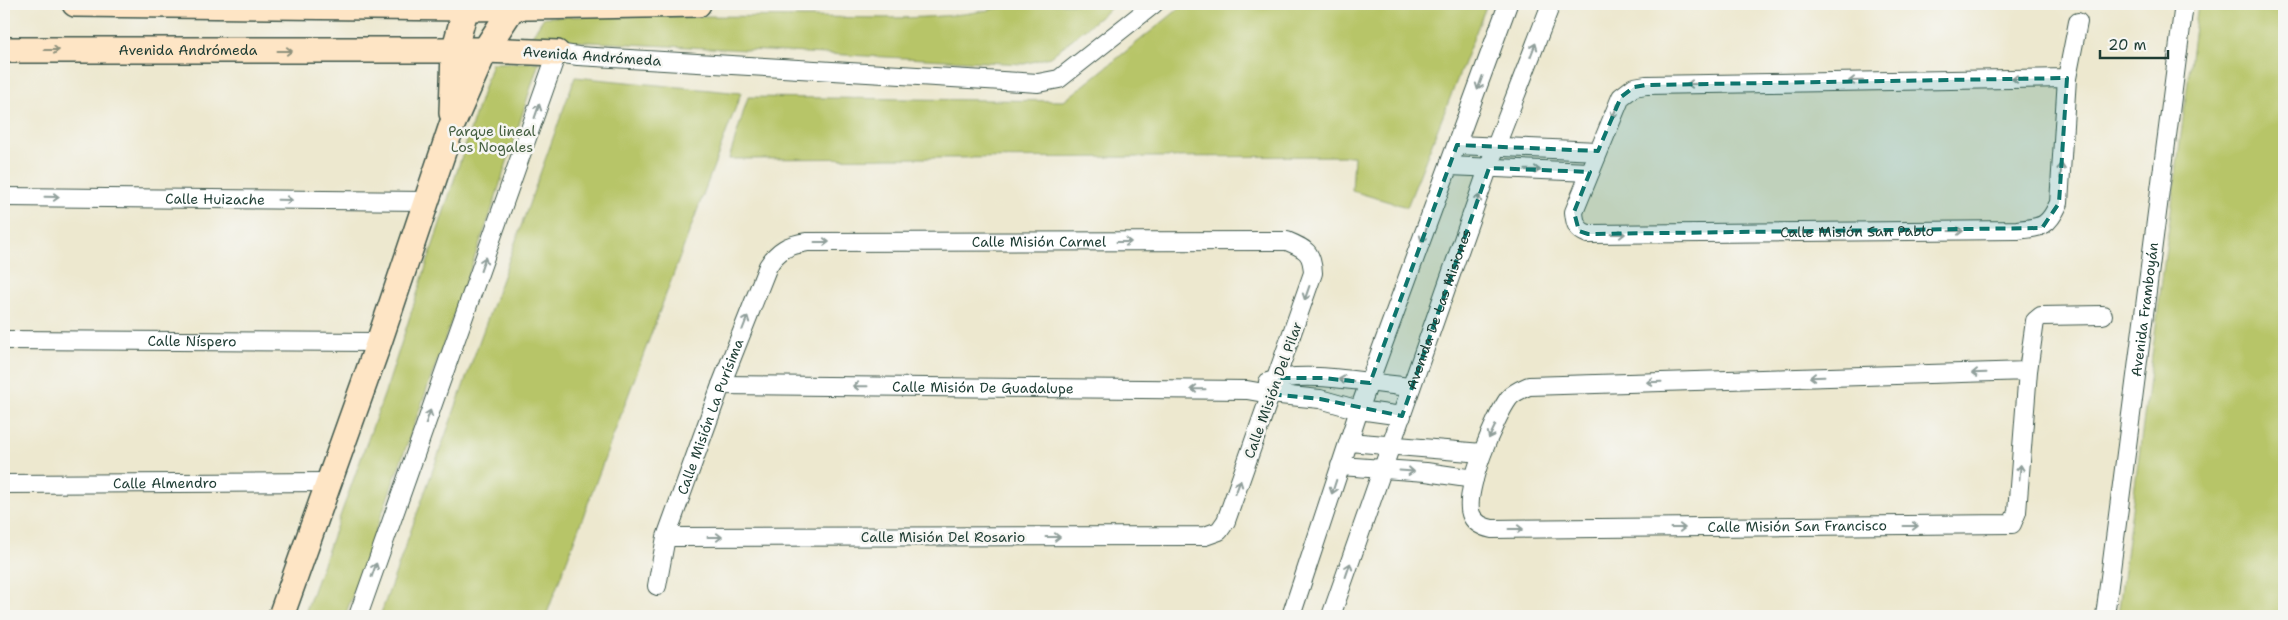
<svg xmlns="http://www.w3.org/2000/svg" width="2288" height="620" viewBox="0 0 2288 620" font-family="'Shantell Sans',sans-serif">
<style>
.green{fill:#b7c567;stroke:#6b814e}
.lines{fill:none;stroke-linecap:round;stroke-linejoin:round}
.street-casing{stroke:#3e574b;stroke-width:20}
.secondary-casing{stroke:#3e574b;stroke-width:28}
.street{stroke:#fff;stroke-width:18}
.secondary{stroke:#fee5c5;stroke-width:25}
.oneway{stroke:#8e917c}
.oneway2{stroke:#8f9e9a}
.marked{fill:#0f766e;fill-opacity:0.2;stroke:#0f766e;stroke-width:4;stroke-dasharray:10 6;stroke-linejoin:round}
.labels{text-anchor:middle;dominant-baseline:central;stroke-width:5;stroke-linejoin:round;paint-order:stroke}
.street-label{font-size:14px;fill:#1f3d34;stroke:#f6f6f2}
.park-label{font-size:14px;fill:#455f41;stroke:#f6f6f2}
</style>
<rect width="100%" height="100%" fill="#f6f6f2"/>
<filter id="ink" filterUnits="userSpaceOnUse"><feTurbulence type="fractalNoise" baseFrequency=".02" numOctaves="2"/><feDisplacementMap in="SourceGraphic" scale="10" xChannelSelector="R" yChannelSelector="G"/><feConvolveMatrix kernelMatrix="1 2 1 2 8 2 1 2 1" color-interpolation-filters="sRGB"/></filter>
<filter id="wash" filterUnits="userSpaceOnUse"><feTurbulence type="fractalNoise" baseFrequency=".0096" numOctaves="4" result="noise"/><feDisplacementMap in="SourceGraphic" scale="20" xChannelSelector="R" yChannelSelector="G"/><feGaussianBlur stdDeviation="1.12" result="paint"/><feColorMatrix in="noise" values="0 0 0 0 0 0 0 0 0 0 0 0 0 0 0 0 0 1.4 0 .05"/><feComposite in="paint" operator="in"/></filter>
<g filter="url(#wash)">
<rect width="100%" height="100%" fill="#ede8cf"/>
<path class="green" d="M1015 4H1116L1050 57 1024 64 530 39 544 17C630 15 715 16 801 17 873 17 945 23 1015 4Z
M1185 4H1487L1407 207 1352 191 1354 156 729 159 748 97 1064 101Z
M2198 4H2284V616H2118Z
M539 62 491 212 345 616H304L388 384 492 63Z
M575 77 741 93 546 616H380Z"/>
</g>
<g filter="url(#ink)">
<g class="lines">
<g class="street-casing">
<g id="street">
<path id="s1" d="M2067 78 1646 85 1634 87 1621 97 1574 212C1575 224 1577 230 1588 234L2017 230C2043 227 2048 227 2059 203L2067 78 2078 22"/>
<path d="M1457 145 1598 151"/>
<path d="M1449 166 1590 172"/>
<path id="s2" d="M4 197 426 201"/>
<path id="s3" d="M4 340 379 342"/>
<path id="s4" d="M2028 371 1529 386C1522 389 1514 392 1509 398 1495 417 1463 492 1471 514 1474 523 1483 527 1492 529L2012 524 2017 512 2028 371 2035 321 2041 316 2103 315"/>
<path d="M1268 382C1305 369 1372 384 1411 387"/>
<path id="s5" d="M721 385 1247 390 1270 394 1320 399 1359 410 1402 416"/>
<path d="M1349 442 1482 453"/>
<path d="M1340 466 1426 472 1474 479"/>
<path id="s6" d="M4 484 328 482"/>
<path id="s7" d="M657 586 666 537 721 385 768 266C778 250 788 245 807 242L1287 241C1306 249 1312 252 1313 273L1226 521 1219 531 1205 536 666 537"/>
<path d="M358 616 557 53 578 56 1038 83 1059 79 1154 4"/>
<path d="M1291 616 1359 410 1508 4"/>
<path id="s8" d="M1331 616 1496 146 1551 4"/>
<path id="s9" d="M2105 616 2184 4"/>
</g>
</g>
<g class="secondary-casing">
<g id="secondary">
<path d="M75 4 466 8 698 4"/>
<path id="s10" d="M4 50H485L557 53"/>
<path d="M452 113 454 51 467 4"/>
<path d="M281 616 379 342 452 125 485 50 515 4"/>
</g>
</g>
<use href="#street" class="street"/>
<use href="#secondary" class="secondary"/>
</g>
<defs><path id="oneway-shaft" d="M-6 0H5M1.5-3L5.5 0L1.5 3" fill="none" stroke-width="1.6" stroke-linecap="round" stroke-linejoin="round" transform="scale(1.25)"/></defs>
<g class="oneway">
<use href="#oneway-shaft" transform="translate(52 50)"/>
<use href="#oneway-shaft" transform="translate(285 51)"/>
</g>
<g class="oneway2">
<use href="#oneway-shaft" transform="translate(1533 50) rotate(-69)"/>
<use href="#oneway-shaft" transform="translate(2019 79) rotate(179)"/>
<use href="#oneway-shaft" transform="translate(1856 81) rotate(179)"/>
<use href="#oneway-shaft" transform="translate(1480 83) rotate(110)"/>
<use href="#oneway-shaft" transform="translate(1694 84) rotate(179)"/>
<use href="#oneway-shaft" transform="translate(537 111) rotate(-71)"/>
<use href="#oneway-shaft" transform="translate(1615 111) rotate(113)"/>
<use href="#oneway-shaft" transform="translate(1533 170) rotate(1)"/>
<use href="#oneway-shaft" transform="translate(2061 171) rotate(-86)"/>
<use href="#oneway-shaft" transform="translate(52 197) rotate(1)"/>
<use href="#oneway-shaft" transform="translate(285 200) rotate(1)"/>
<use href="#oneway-shaft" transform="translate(1477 202) rotate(-71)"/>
<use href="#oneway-shaft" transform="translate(1956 231)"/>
<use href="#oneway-shaft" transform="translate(1618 234)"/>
<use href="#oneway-shaft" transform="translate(1424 235) rotate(110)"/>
<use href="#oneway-shaft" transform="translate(822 242)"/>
<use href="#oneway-shaft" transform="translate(1124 242)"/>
<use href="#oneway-shaft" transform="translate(483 264) rotate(-71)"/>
<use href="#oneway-shaft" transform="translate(1307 293) rotate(109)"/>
<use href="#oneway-shaft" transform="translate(745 323) rotate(-69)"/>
<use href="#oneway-shaft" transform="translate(1979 373) rotate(178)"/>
<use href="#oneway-shaft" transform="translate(1817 377) rotate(178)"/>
<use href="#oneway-shaft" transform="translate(1346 380) rotate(-172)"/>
<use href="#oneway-shaft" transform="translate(1654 382) rotate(178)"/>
<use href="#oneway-shaft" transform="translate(860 386) rotate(-179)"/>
<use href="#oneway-shaft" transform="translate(1198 389) rotate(-179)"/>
<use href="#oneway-shaft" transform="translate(428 417) rotate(-71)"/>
<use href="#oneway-shaft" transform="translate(1492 432) rotate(116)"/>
<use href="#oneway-shaft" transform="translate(1407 471) rotate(4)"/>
<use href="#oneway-shaft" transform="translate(2020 472) rotate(-85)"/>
<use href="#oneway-shaft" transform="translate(1238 487) rotate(-70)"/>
<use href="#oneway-shaft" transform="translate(1334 487) rotate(108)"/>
<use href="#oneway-shaft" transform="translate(1911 526)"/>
<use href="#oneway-shaft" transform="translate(1678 528)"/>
<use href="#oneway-shaft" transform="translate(1516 529)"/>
<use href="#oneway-shaft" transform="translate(715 537)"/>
<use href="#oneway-shaft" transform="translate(1053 537)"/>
<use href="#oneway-shaft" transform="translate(374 570) rotate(-71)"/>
<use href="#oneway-shaft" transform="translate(1348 570) rotate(-71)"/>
</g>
</g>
<path class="marked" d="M2067 78 2059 203 2042 228 1588 234 1579 231 1574 212 1590 172 1489 168 1402 416 1320 399 1270 394 1278 378H1323L1370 383 1457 145 1598 151 1621 97 1634 87 1646 85Z"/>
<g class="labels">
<g class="street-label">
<text stroke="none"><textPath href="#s10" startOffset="184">Avenida Andrómeda</textPath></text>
<text transform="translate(592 56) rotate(4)">Avenida Andrómeda</text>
<text stroke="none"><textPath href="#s2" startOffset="211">Calle Huizache</textPath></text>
<text stroke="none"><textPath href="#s1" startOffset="871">Calle Misión San Pablo</textPath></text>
<text stroke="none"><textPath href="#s7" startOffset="619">Calle Misión Carmel</textPath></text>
<text stroke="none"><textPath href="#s8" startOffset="325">Avenida De Las Misiones</textPath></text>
<text stroke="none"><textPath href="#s9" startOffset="309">Avenida Framboyán</textPath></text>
<text stroke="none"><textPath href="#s3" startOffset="188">Calle Níspero</textPath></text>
<text stroke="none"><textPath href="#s5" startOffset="262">Calle Misión De Guadalupe</textPath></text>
<text transform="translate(1273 390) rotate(-70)">Calle Misión Del Pilar</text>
<text stroke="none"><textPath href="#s7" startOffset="178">Calle Misión La Purísima</textPath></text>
<text stroke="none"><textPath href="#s6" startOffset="161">Calle Almendro</textPath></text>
<text stroke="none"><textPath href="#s4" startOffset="979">Calle Misión San Francisco</textPath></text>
<text x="943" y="537">Calle Misión Del Rosario</text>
</g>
<g class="park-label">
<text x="492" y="131">Parque lineal<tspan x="492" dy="16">Los Nogales</tspan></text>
</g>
</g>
<rect width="2288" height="620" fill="none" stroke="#f6f6f2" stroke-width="20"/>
<path d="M2100 50v8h68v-8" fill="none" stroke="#1f3d34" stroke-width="2.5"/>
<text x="2108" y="50" font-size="15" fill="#1f3d34" stroke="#f6f6f2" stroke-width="4" paint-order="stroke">20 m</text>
</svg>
